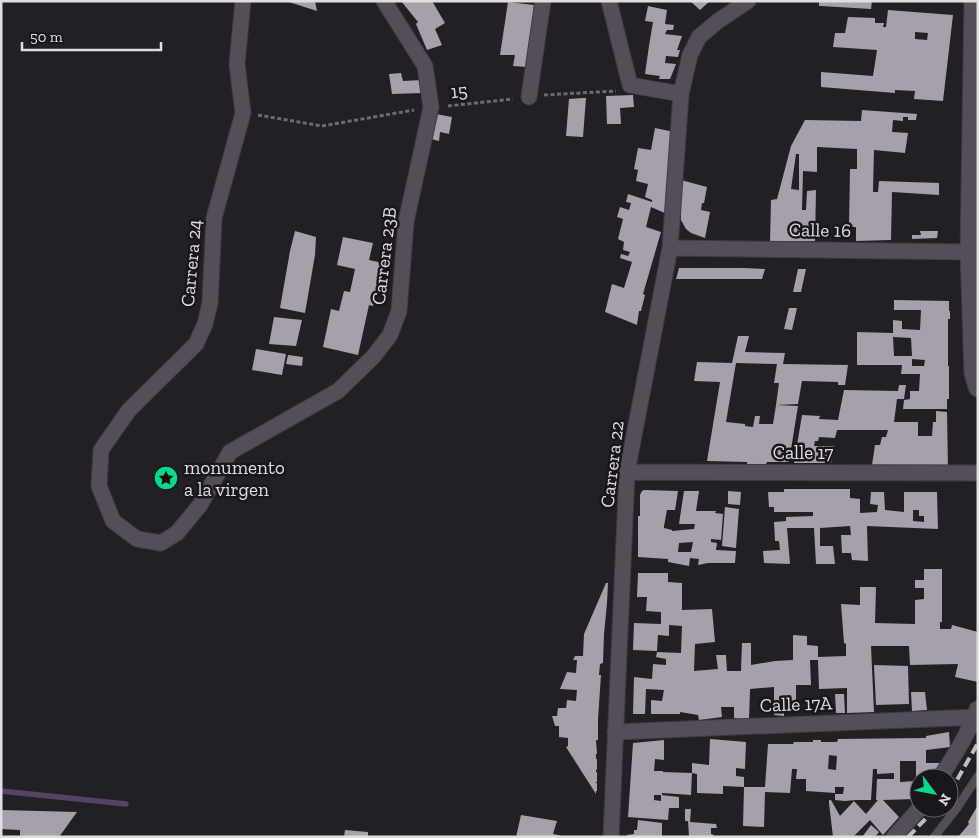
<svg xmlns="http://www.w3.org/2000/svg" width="979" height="838" viewBox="0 0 979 838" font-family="'Zilla Slab',serif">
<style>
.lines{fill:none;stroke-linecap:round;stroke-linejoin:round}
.stream{stroke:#574265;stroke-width:5.5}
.building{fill:#a5a0aa;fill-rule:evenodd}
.service-casing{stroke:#403c43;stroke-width:9}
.minor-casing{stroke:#403c43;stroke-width:17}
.tertiary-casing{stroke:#403c43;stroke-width:21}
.path{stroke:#6f6b72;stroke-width:3;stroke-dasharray:4 2.5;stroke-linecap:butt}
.service{stroke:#534e57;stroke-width:8}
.minor{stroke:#534e57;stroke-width:15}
.tertiary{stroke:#534e57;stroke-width:19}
.rail{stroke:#bfbbc2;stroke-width:4;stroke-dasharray:10 5;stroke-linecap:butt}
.labels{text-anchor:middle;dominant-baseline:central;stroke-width:5;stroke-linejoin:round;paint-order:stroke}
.street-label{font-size:19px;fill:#e0dde3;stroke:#1a161d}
.poi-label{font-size:19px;fill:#e0dde3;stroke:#1a161d;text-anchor:start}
</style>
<rect width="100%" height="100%" fill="#231f27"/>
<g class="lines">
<path class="stream" d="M1 791 126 804"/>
</g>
<path class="building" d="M289 1H315L317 11 289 2Z
M401 1H432L445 23 435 29 442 45 427 50 416 24 418 22Z
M690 1H710L700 10Z
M819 1H872L871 9 821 6H819Z
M508 2 534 5 527 67 513 66 515 55H500Z
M648 6 667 10 665 24 674 25 673 30H667L665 34 682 36 677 50H680L678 57 666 56 665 63 676 64 670 79H659L660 76 645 74 649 46 653 22 645 21Z
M888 10 953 15 943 101 914 99 915 91 895 90V93L821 87V72L873 76 877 50 833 47 835 33H845L848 17 875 18V23H884L883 27H886ZM915 32 928 33 927 40 915 39Z
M401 73 403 81 422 80 423 93 392 94 389 74Z
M633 95 634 107 620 108 621 124H607L606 96Z
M583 98H586L583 137 566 136 569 99Z
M862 110 917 114 916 120H908V117H903V121L893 120 892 132 908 133 905 153 874 150 873 192H878L879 181 939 183V195L892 192 891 240 856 241V227H849L850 169H857V149L817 147V172L803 171 802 210H806L807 191 816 190 815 241 770 242 771 200 777 199 791 146 805 120 861 121ZM796 154H799V190L791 189Z
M436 114 452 117 449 134 440 132 439 141 431 139Z
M655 128 679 133 667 214 651 207 646 227 661 232 643 294 645 295 641 311H639L637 325 605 312 612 284 624 288 632 262 620 258 621 254 628 256 630 252 623 250 624 242 618 239 623 219 617 217 620 207 629 210 631 203 626 202 628 194 652 202V200L645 197 648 184 636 181 638 170 634 169 638 148 651 150Z
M681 180 707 187 704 203H702L701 210 710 212 705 238 691 233 686 229 681 220Z
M295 231 316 237 315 255 305 313 280 308 290 251Z
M920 231H938L937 238 912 239V235H921Z
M343 237 373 243 369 260 383 263 373 306 369 305 358 355 323 347 331 309 339 311 344 291 350 292 355 269 337 265Z
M679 268H745L765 269 762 279H676Z
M798 269H806L801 292H793Z
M894 300 949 301V311H950V319H948V366H949V399H947V409H903L904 400 910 399V391H919L920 374H901L902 365H857V332L893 333V320L902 321V329L920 330 921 310H894ZM893 337 911 338 912 356H894ZM912 359 925 360 924 366H912Z
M789 308H797L792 330 784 329Z
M274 317 302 320 296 346 269 344Z
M738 336H749L745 352 785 353 783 364 848 365 845 385H838V382L802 381 798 404 776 405 779 383H774L777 364 736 363 726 422 745 424V426L753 427 755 416H760L759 424H773L776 405 798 406 789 462H767L766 464H747V462L707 461 720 382 694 381 697 362 732 363Z
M256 349 286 354 282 375 252 370Z
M288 355 303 357 302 366 286 364Z
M899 385H906L904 399H897L894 422H918V436H932L933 422H936V411L947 412 948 469 872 465 875 445H880L882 437H886L888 430H837L835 438 819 437 818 441H815L814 446H834L831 463H794L802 415 820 416 819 419 838 420 844 390 898 391Z
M784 489H850V498L860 499V513L877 512 878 505 870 504 871 492H884L885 510 904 512V492H937L938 529 867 526 868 561 852 560 851 553H842L841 535H851L850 526 820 528V546H833L835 564H816L814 528H787L790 564 764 563 763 551 780 550 779 541H775L774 522 786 521V517L813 516V512H774V507H769L768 492H784ZM913 510H919V516H924V522L913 521Z
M644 490 678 491 675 510H667L664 526V528L672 530V531L694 529 695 524H679L684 491H699L696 511H716L715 513 723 514 721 540 711 539V542L717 543 716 550 736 551 735 563H708L698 565 699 559 690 558 689 566 668 562V559L638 557V516H640V495L642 491ZM693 542 691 552H678L679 543Z
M728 491 741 492 740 505 728 504Z
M725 507 739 509 736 548 722 546Z
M924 569H942V622H940V629H951L952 625 978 632V682L955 677 958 664 910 665 909 646H871L874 712 847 713V688L819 689 818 660H810L811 685H796V705H784V716L774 715V687L750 689 749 720 734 718V707H721L722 717 699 720 698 715 680 712V714H651V700L662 701 664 690 646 689 645 714H633L634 677 652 679 653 664 666 665V659L656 657 657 652 681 653 682 626 669 625V636L658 635 657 651 633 650 634 623 661 624V612L646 611 647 597H637L638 573H668V582L682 583V610L712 609 715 642 695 644 694 671 718 669 716 655H726L727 671H741L742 643H751V665L775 661 793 660V635L807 636V645L818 646V657L846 656V644L844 643 841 604 860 605V587H876L875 623 915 624V600L924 599V588H915V580H924Z
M606 583H608L607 603 604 634 603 663 600 664 599 675H601L598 719V740H596L597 754H596V759H597V770L596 769V772H597V782H596V783H597V791H596V794L566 747 568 746V738L559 737V726H555L552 716H557L558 708H566L567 700 576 701 577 690 560 689 567 672 576 673 577 660H573L575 656H583L584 634Z
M874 665 908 666 909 704 876 705Z
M911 692H925L927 710 912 711Z
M835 694H844L845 713H836Z
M949 732 950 747 926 750V763H941L932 778H919V795L915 799 883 800 899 817 883 835 870 820 853 837H833L829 803V800H831L840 816 854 801 866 814 878 800H876L877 779H894V773L877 774V769H873L871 800H856L845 801 835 800V794H843L844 787H835V793L806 791V779H796L797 769H792L790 793 765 792 764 827 743 826 744 787H765L768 744H793L794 742H813V740H821V742H837L838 739 926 738V736ZM829 755 837 756 836 770 828 769ZM900 761H916V781L900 782Z
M710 739 746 742 745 769 736 768V776L744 777V787L723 786V794L697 793V774L692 773V763L709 765Z
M664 740V760L655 759 654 771H663V772L692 773 691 795 662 793V795H654V800L661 801V795L679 797V808H669L668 820 628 817 633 743Z
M978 805V837H958L969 824 968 822Z
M685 809H691L690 822 716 824 717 828H711V834L714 835V837H689L688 821H685Z
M1 810 77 812 59 837H20V830L1 829Z
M521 815 557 821 553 834 562 836 561 837H516Z
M638 820 662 823V837H627V835L634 834V830H637Z
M871 825 879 832 875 837H862Z
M345 830 368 832V837H344Z"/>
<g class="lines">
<g class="service-casing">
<path id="service" d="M934 837 957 808 978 776"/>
</g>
<g class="minor-casing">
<path id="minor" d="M243 1 237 64 243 113 214 218 210 303 205 324 196 344 129 410 101 450 99 486 113 521 137 539 161 543 177 533 200 505 230 452 338 391 374 356 390 335 399 311 406 222 431 107 425 66 384 1
M609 1 630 85 681 94
M529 97 543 1
M670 248 970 252
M627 472 978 473
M615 732 978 717
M940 778C954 756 969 733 977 709
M611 837 627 472 670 248 681 94 690 55 699 37 718 21 748 1
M894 837 920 808"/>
</g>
<g class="tertiary-casing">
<path id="tertiary" d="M974 1 970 252 974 373 978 387"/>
</g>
<path class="path" d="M544 95 616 91
M448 106 513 99
M258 115 322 126 414 110"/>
<use href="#service" class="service"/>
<use href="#minor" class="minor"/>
<use href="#tertiary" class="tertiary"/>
<path class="rail" d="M949 792 953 787 978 743
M908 837 936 808"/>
</g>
<defs>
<g id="sight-disc" transform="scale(1.25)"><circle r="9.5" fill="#09d98b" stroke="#1a161d"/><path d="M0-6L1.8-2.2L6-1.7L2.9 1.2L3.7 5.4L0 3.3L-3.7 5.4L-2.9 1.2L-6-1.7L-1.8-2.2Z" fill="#111"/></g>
</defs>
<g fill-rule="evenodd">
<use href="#sight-disc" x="166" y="478"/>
</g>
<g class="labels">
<g class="street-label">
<text transform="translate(459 91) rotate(-6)">15</text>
<text transform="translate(820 230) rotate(1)">Calle 16</text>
<text transform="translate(384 256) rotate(-83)">Carrera 23B</text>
<text transform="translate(191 263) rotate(-85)">Carrera 24</text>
<text x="803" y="452">Calle 17</text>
<text transform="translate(612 464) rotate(-83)">Carrera 22</text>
<text transform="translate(796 704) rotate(-2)">Calle 17A</text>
</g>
<g class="poi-label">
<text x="184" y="467">monumento<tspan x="184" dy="22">a la virgen</tspan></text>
</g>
</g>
<rect width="979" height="838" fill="none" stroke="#e0dde3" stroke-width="5"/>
<g transform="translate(934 793) rotate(122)"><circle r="24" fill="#1a161d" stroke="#69666c"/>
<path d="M0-4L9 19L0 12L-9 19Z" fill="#09d98b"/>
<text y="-8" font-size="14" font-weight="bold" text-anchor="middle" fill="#e0dde3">N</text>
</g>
<path d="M22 42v8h139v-8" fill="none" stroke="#e0dde3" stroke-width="2.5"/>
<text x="30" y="42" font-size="15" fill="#e0dde3" stroke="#1a161d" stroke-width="4" paint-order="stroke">50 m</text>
</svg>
